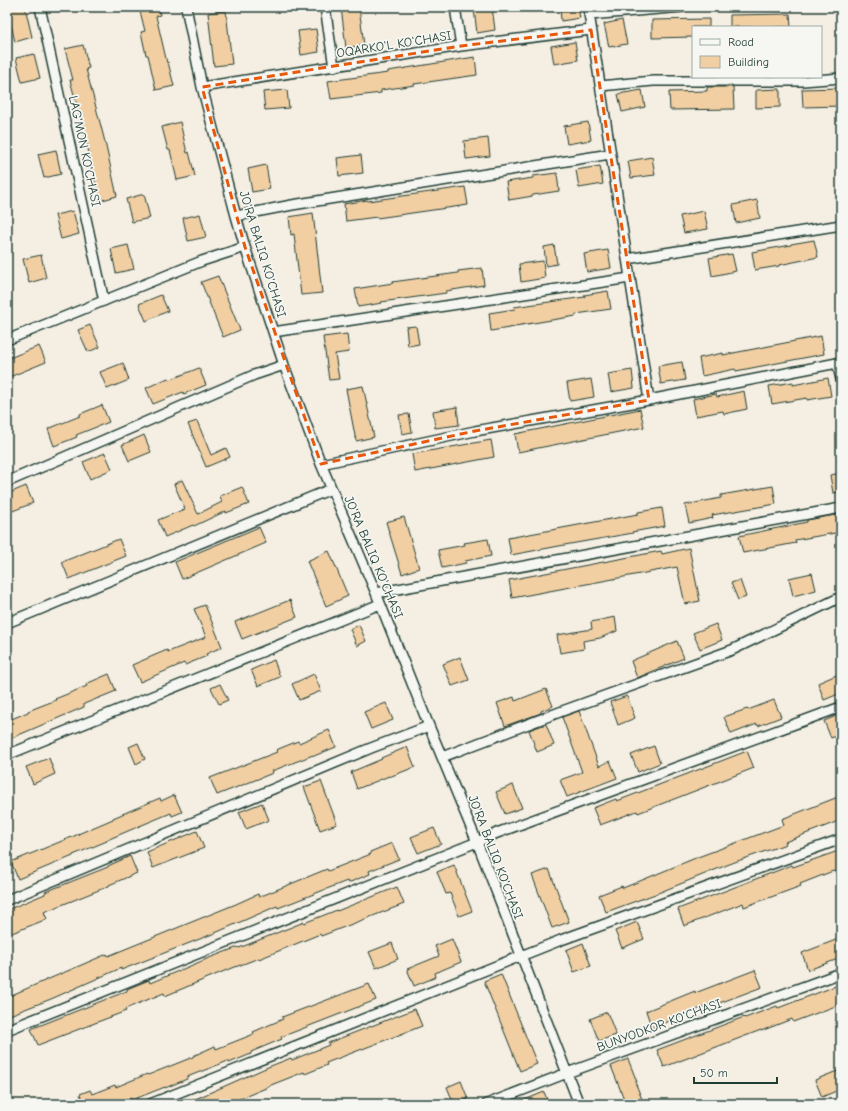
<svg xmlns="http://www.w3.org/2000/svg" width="848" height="1111" viewBox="0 0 848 1111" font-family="'Comic Neue',sans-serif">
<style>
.building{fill:#f2cfa3;stroke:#1f3d34}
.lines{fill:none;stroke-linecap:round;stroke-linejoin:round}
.minor-casing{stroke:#1f3d34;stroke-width:12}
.minor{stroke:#f6f6f2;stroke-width:9}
.marked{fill:none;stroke:#e8590c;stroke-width:3;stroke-dasharray:8 5;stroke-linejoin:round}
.labels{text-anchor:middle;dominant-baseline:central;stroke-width:3.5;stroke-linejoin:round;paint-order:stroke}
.street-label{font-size:13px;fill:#1f3d34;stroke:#f6f6f2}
</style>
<rect width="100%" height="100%" fill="#f5eee2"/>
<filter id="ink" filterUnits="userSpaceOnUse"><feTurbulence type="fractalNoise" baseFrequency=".025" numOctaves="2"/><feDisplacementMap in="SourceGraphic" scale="8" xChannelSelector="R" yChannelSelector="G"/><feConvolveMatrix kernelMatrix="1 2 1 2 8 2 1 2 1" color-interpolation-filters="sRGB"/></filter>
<g filter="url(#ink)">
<path class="building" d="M7 7H25L32 37 15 42Z
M139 7H158L160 15 156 16 167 63 168 62 174 86 156 90 148 55H146L141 32 145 31Z
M341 7H359L364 45 346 48Z
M492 7 495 30 477 33 474 9Z
M560 7H578L580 18 561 21Z
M226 11 232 64 214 66 208 13Z
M790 14 791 27H730V15Z
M709 19V27H693V37L652 38V20Z
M622 20 627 44 609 47 604 24Z
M316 29 319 52 301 55 298 31Z
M575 42 578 60 554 64 551 46Z
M83 45 89 68 86 69 105 142 117 196 99 201 85 135 70 80H73L65 49Z
M34 54 40 78 22 82 16 58Z
M475 57 477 75 414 84 415 85 381 90V93L331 99 328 81 388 73V71Z
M707 87H733L734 109 670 110 669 92 707 91Z
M841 88V106L803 107 802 89Z
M780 89V107L756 108V90Z
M287 90 289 108 265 110 263 92Z
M642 90 645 107 622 112 618 94Z
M180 122 187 153 189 152 195 176 177 180 170 150H168L162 127Z
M588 122 591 140 567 144 564 126Z
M488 138 490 156 466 159 464 141Z
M56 150 61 174 44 178 38 154Z
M361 155 363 173 339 176 337 158Z
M652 157 655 175 631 178 628 161Z
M266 165 270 189 252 192 248 169Z
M600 166 603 184 579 188 576 170Z
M557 173 559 191 533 195V196L509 200 506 182 533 178V176Z
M465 187 468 205 377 218V217L346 221 344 204 367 200 368 201Z
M144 194 150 218 132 222 126 199Z
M757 200 760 218 736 223 733 205Z
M73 211 79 234 61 239 55 215Z
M704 211 708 229 684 233 680 216Z
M313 213 322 293 301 295 294 234 291 235 289 217Z
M200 214 206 237 188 241 183 218Z
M814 240 818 257 779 265V266L755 270 752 252 791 245V244Z
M128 245 134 269 116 273 111 249Z
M554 245 557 264 546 266 544 247Z
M608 250 611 268 587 272 584 254Z
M732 254 736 271 712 276 709 258Z
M41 255 46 278 29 283 23 259Z
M543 261 545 278 521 282 519 264Z
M482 268 484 285 446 291V293L381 302 382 303 358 307 355 289 393 283 392 282 458 273V271Z
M218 276 240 330 223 337 201 282Z
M608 291 611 309 576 314V316L515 326V327L491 331 489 313 515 309 514 307 585 297 584 295Z
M161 295 168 311 146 321 139 304Z
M90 325 100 347 88 352 78 330Z
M416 326 419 344 408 346 406 327Z
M347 334 349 352 335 354 339 379 329 380 323 337Z
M821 336 824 354 736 371 735 369 702 376 699 358 723 353V355Z
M39 346 46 362 7 378V359Z
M682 362 685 380 661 384 658 366Z
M123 363 129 380 107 389 100 372Z
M199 368 206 385 184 394 183 392 153 404 146 388 168 378 169 380Z
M632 370 634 388 611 392 608 374Z
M828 378 831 396 807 400V398L772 404 769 386 793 382V385Z
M591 379 594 397 570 401 567 383Z
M363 386 374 437 356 441 346 389Z
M744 391 747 409 724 414 723 411 696 416 693 399 716 394 717 397Z
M102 405 109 422 76 435 77 437 54 446 48 429 80 416V414Z
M457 407 459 425 435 428 433 411Z
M640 409 644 427 518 452 515 434Z
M409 414 412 432 402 434 399 415Z
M197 421 211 455 226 448 230 457 206 467 188 424Z
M144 435 151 452 129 461 122 445Z
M491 440 494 457 415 472 412 454Z
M105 453 112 469 90 479 83 462Z
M841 473V492L833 493 830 475Z
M182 480 198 514 222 502 220 496 242 487 249 504 226 513V511L194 526 193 525 165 537 158 520 185 509 174 484Z
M26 486 33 503 10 512 7 503V494Z
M773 486 776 504 712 515 713 518 689 523 685 505 721 498V495Z
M662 508 665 526 632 532 633 533 570 544 511 555 508 538 638 514V512Z
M841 514V532L795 540 796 543 743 553 739 536 807 522V520Z
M404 517 419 568 402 574 386 522Z
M259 527 266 543 182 579 175 562Z
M119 539 126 556 69 579 62 562Z
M488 539 491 556 465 561 466 563 442 568 438 550 465 545 464 543Z
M689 548 700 601 685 604 677 567 512 598 509 580 598 563 661 551 662 554Z
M329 551 348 596 326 606 307 561Z
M812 573 816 590 793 596 789 578Z
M740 580 746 597 738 600 731 583Z
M290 600 297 617 242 639 235 622Z
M205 605 222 647 206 654 207 656 185 665 184 663 140 682 132 665 167 650 168 652 206 637 194 609Z
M615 617 617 631 600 638 583 641 584 649 560 653 557 635 592 629 591 622Z
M716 624 722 640 700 649 693 633Z
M359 625 366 641 357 646 350 629Z
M677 641 684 658 637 678 631 661Z
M460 657 469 680 452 686 443 664Z
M274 660 280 677 258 686 251 670Z
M841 673V693L824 700 818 683Z
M109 674 116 691 84 704V707L7 740V721L28 712V711L56 700 55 699 87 686 86 684Z
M314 674 321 691 299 700 292 684Z
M220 684 228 700 219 704 211 688Z
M546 689 553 706 541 711V713L505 726 497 703 514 697 515 701Z
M627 696 635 718 618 725 610 702Z
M774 700 781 717 758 726 757 724 731 734 724 717 747 709 748 710Z
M386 703 393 720 371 729 364 712Z
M579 711 599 766 610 761 617 778 567 797 560 780 582 772 562 717Z
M841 714V734L831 738 824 721Z
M546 724 554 745 537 752 529 730Z
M329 730 336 747 314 756 313 755 272 771 273 773 217 795 210 778 277 752 276 750 298 741 299 743Z
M138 743 145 759 136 764 129 747Z
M654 746 660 763 638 772 631 755Z
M407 747 415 767 389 777V776L357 789 351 772 382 759 381 758Z
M747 751 754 768 638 813 637 811 600 825 593 808 616 799 617 801Z
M49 758 55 774 33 784 26 767Z
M321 781 337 824 320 830 304 787Z
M513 785 522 808 505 814 496 792Z
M174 795 182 812 172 816 171 813 142 825 107 840V841L73 855V856L18 879 11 862 79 834H78L113 819V818L160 798 161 801Z
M838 797 841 806V820L785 842 786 844 763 852 732 863 658 893 606 912 599 895 622 886 623 888 698 857 784 825 782 819Z
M262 803 269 820 246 829 239 812Z
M434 828 441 844 418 853 411 837Z
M197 831 204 848 153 868 147 852Z
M392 843 399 859 369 871 370 874 348 883 347 881 278 908 277 906 215 933 121 970V968L51 999 7 1016V997L107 954 108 956 236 904 258 894 259 897 327 869 328 871 371 854 370 852Z
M841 850V869L834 872 833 871 800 884 801 886 744 907 743 903 684 926 678 909 792 865 793 867Z
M130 856 137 873 109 885V886L44 912 47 919 7 935V910L45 894V892L108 867V866Z
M454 865 472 911 459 916 450 893 446 894 437 872Z
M549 869 569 922 552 928 532 875Z
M397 887 404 904 321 936 320 934 259 959V958L222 972 165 996 164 993 125 1009 126 1011 38 1045 31 1029 127 991V989L149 980 150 983 209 958 238 947 239 948 304 922V923L337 910V911Z
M637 922 644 939 622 948 615 931Z
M841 938V958L808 970 802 953Z
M452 939 461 962 435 973 436 977 414 986 407 969 439 956 435 946Z
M392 943 398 959 376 968 369 952Z
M583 943 591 966 574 972 566 950Z
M755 970 762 987 714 1005V1003L652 1028 646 1011 695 991V993Z
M501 974 537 1064 520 1071 484 981Z
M369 984 376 1000 281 1037 282 1039 251 1052V1054L229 1063 228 1061 187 1077V1079L165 1088V1087L132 1100 131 1098 117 1104H84L80 1094 90 1090 92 1094 115 1085 116 1087 147 1074 148 1075 193 1057V1056L215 1046 216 1049 254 1034 253 1032 283 1019 282 1017Z
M841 984V1004L793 1022 792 1019 761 1031V1030L664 1067 657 1050 744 1017 745 1018 777 1006 778 1008Z
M415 1009 422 1026 326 1063 327 1065 305 1074 304 1072 266 1087V1088L232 1102 233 1104H184L268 1067 291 1058 292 1060 329 1045 328 1043Z
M607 1012 616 1035 599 1041 590 1019Z
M628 1059 637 1082H635L644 1104H626L611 1066Z
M837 1071 841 1080V1089L822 1097 815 1080Z
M461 1081 468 1099 454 1104 447 1087Z
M544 1092 549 1104H515Z"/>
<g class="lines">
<g class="minor-casing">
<path id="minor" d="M40 7 104 301
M186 7 202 87 236 216 245 247 284 365 321 464 376 593 429 726 477 842 579 1104
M325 7 334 67
M455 7 461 46
M588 7 649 400
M589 15 683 7
M600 86 653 81H803L841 78
M202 87 461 46 591 30
M236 216 292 205 610 154
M627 259 841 225
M273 332 630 278
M7 340 202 261 245 247
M321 464 475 431 649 400 837 363 841 379
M7 482 254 375 284 365
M376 593 841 508
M7 623 331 489
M7 755 380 604
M442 757 565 710 732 650 841 597
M7 900 371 748 429 726
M7 1030 477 842 497 833 841 707
M150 1104 561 940 841 839
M487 1104 567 1073 841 973
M839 1104 841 1103"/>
</g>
<use href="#minor" class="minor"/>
</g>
</g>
<path class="marked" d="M591 30 649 400 475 431 321 464 245 247 202 87 461 46Z"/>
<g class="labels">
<g class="street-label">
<text transform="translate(394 44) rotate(-9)">OQARKO'L KO'CHASI</text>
<text transform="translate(85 151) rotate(78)">LAG'MON KO'CHASI</text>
<text transform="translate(263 254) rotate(73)">JO'RA BALIQ KO'CHASI</text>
<text transform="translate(374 557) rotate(67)">JO'RA BALIQ KO'CHASI</text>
<text transform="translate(496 857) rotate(69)">JO'RA BALIQ KO'CHASI</text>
<text transform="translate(659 1025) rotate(-20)">BUNYODKOR KO'CHASI</text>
</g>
</g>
<rect width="848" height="1111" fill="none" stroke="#f6f6f2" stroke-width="24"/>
<rect x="12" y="12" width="824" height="1087" fill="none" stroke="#1f3d34" stroke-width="1.5" filter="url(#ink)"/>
<rect x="692" y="26" width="130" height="52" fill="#f6f6f2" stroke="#a0aca6"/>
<rect x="700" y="39" width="20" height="6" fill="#f6f6f2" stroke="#a0aca6"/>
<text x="728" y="46" font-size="12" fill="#1f3d34">Road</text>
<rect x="700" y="56" width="20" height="12" fill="#f2cfa3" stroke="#a0aca6"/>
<text x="728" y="66" font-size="12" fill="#1f3d34">Building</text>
<path d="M694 1077v6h83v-6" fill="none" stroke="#1f3d34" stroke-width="2"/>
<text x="700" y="1077" font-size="12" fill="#1f3d34" stroke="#f6f6f2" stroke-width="3" paint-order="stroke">50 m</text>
</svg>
